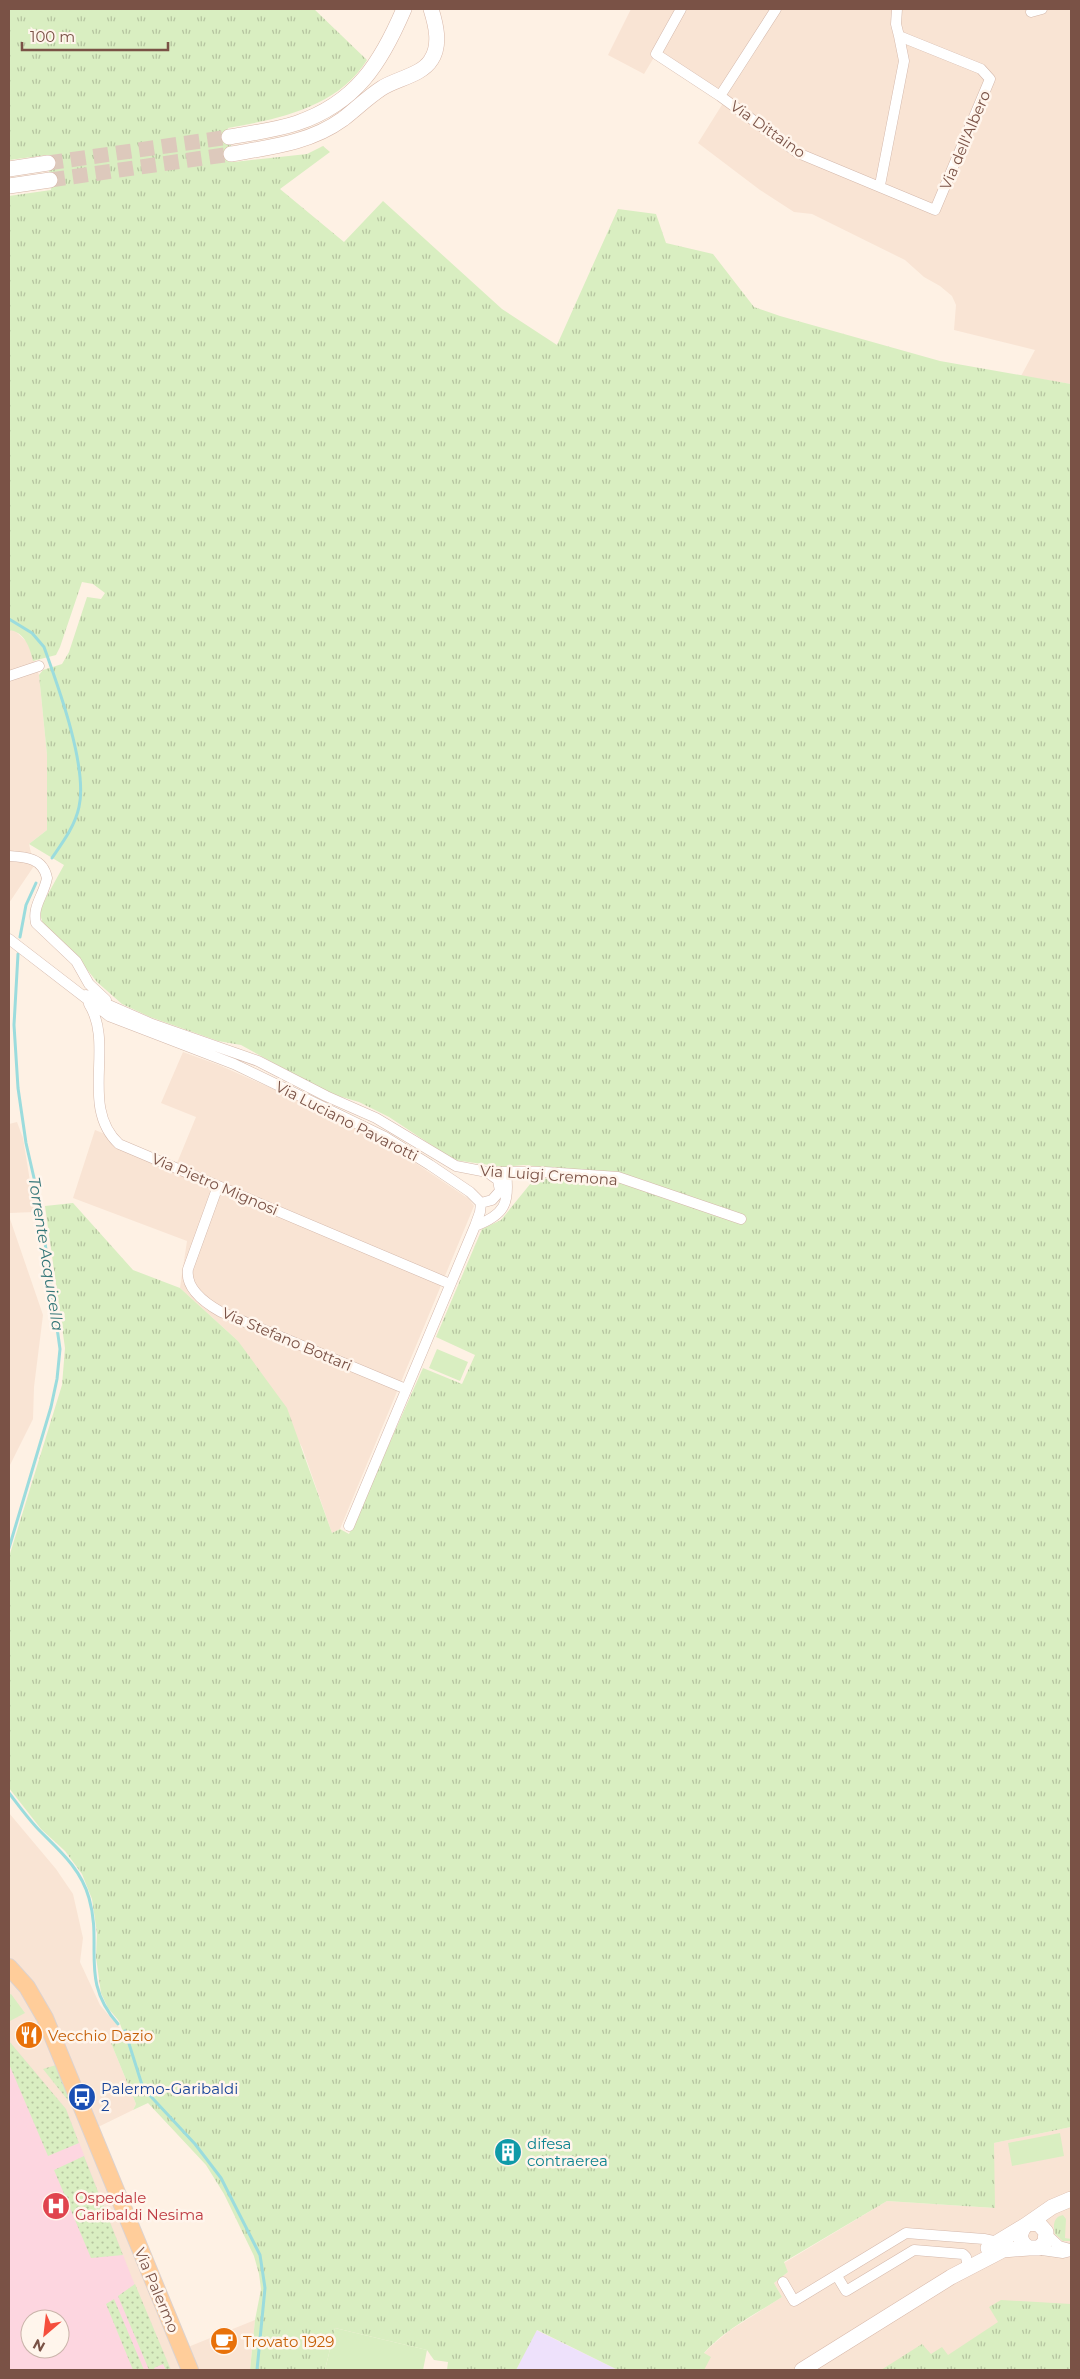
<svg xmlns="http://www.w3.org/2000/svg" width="1080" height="2379" viewBox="0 0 1080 2379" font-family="Montserrat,sans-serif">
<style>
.residential{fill:#f9e4d4;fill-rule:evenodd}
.education{fill:#eee1fb}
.medical{fill:#fdd6e0;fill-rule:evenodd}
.grass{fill:url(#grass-tufts)}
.garden{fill:url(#garden-dots)}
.pitch{fill:#d9eec1}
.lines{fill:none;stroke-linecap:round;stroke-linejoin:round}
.stream{stroke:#9bdcdd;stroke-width:3}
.secondary-tunnel{stroke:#ddc9bc;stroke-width:15;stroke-dasharray:15 8;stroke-linecap:butt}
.street-casing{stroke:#d4b8ab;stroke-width:11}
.secondary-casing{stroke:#d7b7a8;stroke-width:16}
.primary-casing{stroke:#dcd2cf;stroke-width:18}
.street{stroke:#fff;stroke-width:10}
.secondary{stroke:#fff;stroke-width:15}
.primary{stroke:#ffcd9a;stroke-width:16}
.labels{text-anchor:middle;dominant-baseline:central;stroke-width:5;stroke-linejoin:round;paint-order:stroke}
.street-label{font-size:15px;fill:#7a5246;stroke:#fff5ec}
.food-label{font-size:15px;fill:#c56008;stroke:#fff5ec;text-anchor:start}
.transit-label{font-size:15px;fill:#164399;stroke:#fff5ec;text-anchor:start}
.culture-label{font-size:15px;fill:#0d838f;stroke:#fff5ec;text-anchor:start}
.health-label{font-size:15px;fill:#be3a42;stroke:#fff5ec;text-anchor:start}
.water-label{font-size:16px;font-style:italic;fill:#357779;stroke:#fff5ec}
</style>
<defs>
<pattern id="grass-tufts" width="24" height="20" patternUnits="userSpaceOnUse" patternTransform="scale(1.25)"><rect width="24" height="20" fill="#d9eec1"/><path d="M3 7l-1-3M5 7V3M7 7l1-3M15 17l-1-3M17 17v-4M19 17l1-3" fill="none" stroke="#b5c39f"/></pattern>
<pattern id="garden-dots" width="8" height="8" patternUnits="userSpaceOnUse" patternTransform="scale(1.25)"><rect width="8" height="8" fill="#d9eec1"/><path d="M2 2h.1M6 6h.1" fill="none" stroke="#b5c39f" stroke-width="1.8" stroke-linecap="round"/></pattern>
</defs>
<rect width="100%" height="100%" fill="#fef1e4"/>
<path class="residential" d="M631 9H1071V384L1021 376 1035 350 954 330 956 305 952 296 940 286 924 277 905 260 812 214 794 212 760 190 698 143 725 100 656 54 644 74 608 55Z
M9 630H14L29 644 39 675 47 755V830L29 844 34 866 9 903Z
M183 1052 219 1065 280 1092 384 1142 469 1199 474 1206 340 1529 332 1533 302 1447 238 1341 180 1288 187 1241 73 1198 95 1130 177 1163 196 1117 161 1103Z
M17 1122 23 1138 35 1212 9 1213V1124Z
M9 1216 43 1315 34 1387 33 1419 9 1467Z
M9 1813 56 1869 73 1894 83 1938 80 1962 100 2005 123 2032 111 2043 136 2104 133 2110 96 2128 188 2347 255 2320 250 2370H9ZM30 2319H60V2349H30Z
M1071 2127V2370H689L710 2347 729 2331 782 2297 774 2283 788 2272 784 2263 887 2201 994 2208V2143Z"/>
<path class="education" d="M536 2330 618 2370H516Z"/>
<path class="medical" d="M9 2041 66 2109 132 2278 171 2370H9ZM30 2319H60V2349H30Z"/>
<path class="grass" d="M9 9H314L367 60C338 107 279 119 228 128L234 162 307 154 323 146 330 152 280 189 344 242 383 201 502 309 557 345 618 209 656 214 666 243 713 254 754 307 780 316 940 361 1071 384V2127L994 2143 995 2208 887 2201 784 2262 788 2272 774 2283 782 2297C756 2314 725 2329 704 2353L711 2357 704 2370H618L537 2330 516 2370H447L448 2362 434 2360 427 2350 335 2328 325 2370H250L255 2320 261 2289 259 2274 254 2256 224 2194 206 2165 148 2103 133 2110 136 2104 111 2043 123 2032 119 2021 108 2008 101 1993 96 1957 97 1933 92 1899 82 1874 65 1851 41 1829 9 1788V1557L62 1385 65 1348 45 1206 73 1203 133 1270 180 1288 238 1341 287 1408 332 1533 340 1529 349 1534 423 1368 462 1384 475 1355 436 1337 482 1229 501 1220 535 1178 552 1179 553 1168 524 1165 504 1167 454 1160 389 1117 359 1102 328 1093 241 1045 218 1041 150 1017 122 1004 97 982 69 947 43 924 40 914 43 903 64 865 29 844 47 830V755L39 675 43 670 62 664 69 652 87 597 101 599 105 593 93 584 82 582 60 647 56 655 33 661C30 648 25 632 9 630V196L51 190 47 155 9 160Z
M11 1994 25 2013 10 2021 9 1995Z
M1063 2215 1066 2219 1065 2238 1071 2239V2241H1063L1055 2234C1053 2226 1053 2217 1063 2215Z
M1001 2300 1071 2304V2370H881L922 2344 931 2354 942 2347 948 2355 998 2322 989 2307Z"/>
<path class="garden" d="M9 2041 66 2109 79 2143 48 2156 9 2064Z
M56 2065 74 2108 43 2069Z
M84 2156 123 2255 91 2258 54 2170Z
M135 2284 171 2370H166L163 2364 154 2368 155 2370H149L118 2296Z
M114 2299 144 2370H133L106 2304Z"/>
<path class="pitch" d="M437 1349 468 1362 460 1381 429 1368Z
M1060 2133 1064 2156 1012 2166 1008 2143Z
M335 2328 427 2350 423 2370H325Z"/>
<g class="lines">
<path class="stream" d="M9 619 32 633 44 647C58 686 88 767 79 807 75 826 63 842 52 858
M20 937 26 905 36 883
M9 1548 51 1407 57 1379 60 1349 39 1200 26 1143 18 1088 14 1025 18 954
M9 1793C19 1806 29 1820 40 1831 60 1851 81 1869 89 1898 103 1946 79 1980 118 2024
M125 2031 143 2088 195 2144 221 2178 260 2255 265 2288 257 2370"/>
<path class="secondary-tunnel" d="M48 163 229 137
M50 180 231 154"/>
<g class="street-casing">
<path id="street" d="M681 9 656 54 720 96 798 153 935 210 990 79 981 69 899 36 896 24 897 9
M1031 12 1042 9
M720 96 776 9
M880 185 904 61 899 36
M9 676 39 666
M9 856C26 857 43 858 47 878 44 895 32 906 36 923L76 961 89 984 106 1000
M9 939 109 1016 234 1064 385 1137 430 1165 470 1192 481 1203 480 1212 475 1226 349 1526
M86 995 152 1024 258 1061 326 1096 376 1118 456 1166 487 1172H545L618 1177 741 1219
M89 1004C115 1045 79 1107 119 1144L450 1284
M218 1186 188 1269C185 1288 205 1303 221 1312L406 1389
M481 1203 492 1200 500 1191 498 1180 487 1172
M475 1226C504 1215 510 1204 506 1173
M1046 2234 1059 2246 1070 2249
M1035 2249 1063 2253 1071 2251
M837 2276 846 2291 914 2250 963 2254 966 2257 967 2262
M783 2282 794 2301 906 2233 984 2239 998 2242"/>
</g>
<g class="secondary-casing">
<path id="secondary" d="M229 137C252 133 276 130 297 123 356 103 381 63 404 9
M231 154C271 147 310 143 343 119 356 109 368 97 382 88 396 79 422 75 431 60 441 45 436 25 431 9
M9 169 48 163
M9 186 50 180
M1029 2223 1039 2224 1046 2232 1045 2242 1039 2248H1029C1019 2242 1018 2233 1026 2225L1052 2207 1071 2199
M988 2248 1026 2225
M802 2370 951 2277 1003 2250 1029 2248"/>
</g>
<g class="primary-casing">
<path id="primary" d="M9 1967 27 1987 45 2018 190 2370"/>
</g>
<use href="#street" class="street"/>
<use href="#secondary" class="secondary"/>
<use href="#primary" class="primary"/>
</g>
<defs>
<g id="restaurant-disc" transform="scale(1.4375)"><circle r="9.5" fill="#e8710a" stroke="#fff5ec"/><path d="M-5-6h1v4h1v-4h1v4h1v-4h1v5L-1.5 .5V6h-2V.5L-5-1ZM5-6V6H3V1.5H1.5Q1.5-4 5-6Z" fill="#fff"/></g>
<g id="bus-disc" transform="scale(1.4375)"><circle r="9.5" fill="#1a4fb4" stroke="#fff5ec"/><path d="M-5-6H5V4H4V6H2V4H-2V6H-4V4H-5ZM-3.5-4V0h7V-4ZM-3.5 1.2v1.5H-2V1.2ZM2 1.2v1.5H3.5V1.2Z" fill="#fff"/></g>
<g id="building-disc" transform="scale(1.4375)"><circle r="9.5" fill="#0f9aa8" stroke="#fff5ec"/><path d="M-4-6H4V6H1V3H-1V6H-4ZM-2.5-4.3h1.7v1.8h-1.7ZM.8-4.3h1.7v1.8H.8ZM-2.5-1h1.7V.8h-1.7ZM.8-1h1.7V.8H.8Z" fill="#fff"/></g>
<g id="hospital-disc" transform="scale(1.4375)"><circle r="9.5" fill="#e0444e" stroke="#fff5ec"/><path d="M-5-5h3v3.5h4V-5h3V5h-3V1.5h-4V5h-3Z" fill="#fff"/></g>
<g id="cafe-disc" transform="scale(1.4375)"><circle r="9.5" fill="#e8710a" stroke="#fff5ec"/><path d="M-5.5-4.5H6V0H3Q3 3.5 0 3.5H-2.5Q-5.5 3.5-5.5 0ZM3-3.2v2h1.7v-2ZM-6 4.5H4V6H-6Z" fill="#fff"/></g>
</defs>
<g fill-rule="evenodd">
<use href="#restaurant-disc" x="29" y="2035"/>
<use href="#bus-disc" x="82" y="2097"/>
<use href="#building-disc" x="508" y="2152"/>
<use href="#hospital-disc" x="56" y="2206"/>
<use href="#cafe-disc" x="224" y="2341"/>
</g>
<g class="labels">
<g class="street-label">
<text transform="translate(768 129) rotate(35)">Via Dittaino</text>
<text transform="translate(965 140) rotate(-67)">Via dell'Albero</text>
<text transform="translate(347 1121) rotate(27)">Via Luciano Pavarotti</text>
<text transform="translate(549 1175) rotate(4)">Via Luigi Cremona</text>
<text transform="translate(215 1184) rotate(23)">Via Pietro Mignosi</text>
<text transform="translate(287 1339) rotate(23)">Via Stefano Bottari</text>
<text transform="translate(157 2290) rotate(67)">Via Palermo</text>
</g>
<g class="food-label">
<text x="48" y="2035">Vecchio Dazio</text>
<text x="243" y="2341">Trovato 1929</text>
</g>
<g class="transit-label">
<text x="101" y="2088">Palermo-Garibaldi<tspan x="101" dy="17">2</tspan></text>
</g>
<g class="culture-label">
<text x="527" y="2143">difesa<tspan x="527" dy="17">contraerea</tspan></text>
</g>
<g class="health-label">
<text x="75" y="2197">Ospedale<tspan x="75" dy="17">Garibaldi Nesima</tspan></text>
</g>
<g class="water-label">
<text transform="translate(46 1254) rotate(81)">Torrente Acquicella</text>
</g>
</g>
<rect width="1080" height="2379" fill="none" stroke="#7a5246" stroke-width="20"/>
<g transform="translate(45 2334) rotate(208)"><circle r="24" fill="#fff5ec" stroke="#cab4aa"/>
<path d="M0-4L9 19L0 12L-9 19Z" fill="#f54e3d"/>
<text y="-8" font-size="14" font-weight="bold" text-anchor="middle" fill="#7a5246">N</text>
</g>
<path d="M22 42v8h146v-8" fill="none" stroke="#7a5246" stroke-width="2.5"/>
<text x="30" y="42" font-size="15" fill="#7a5246" stroke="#fff5ec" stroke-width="4" paint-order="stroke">100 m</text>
</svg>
